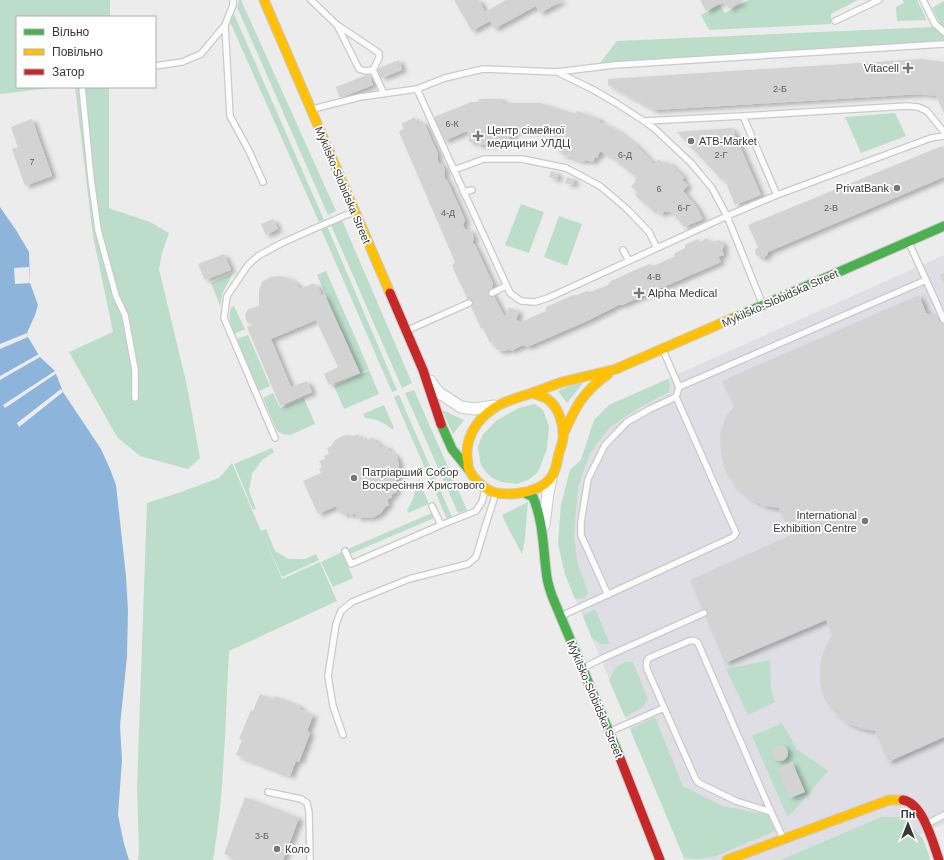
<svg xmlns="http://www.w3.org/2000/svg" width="944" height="860" viewBox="0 0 944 860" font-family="Helvetica,sans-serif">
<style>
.built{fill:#dfdee4}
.green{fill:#bcddca}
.water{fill:#8db5dc}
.pier{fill:#ececed}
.building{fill:#d3d3d4;filter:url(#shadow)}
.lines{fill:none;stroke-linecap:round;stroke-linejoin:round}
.lane-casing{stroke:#cacacb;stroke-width:8}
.street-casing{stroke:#cacacb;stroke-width:13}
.fast-casing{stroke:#cacacb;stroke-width:11}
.slow-casing{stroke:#cacacb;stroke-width:11}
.jam-casing{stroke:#cacacb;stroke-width:11}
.lane{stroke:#fcfcfc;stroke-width:5.5}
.street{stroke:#fcfcfc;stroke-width:11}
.fast{stroke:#4caf50;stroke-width:9}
.slow{stroke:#ffc107;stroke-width:9}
.jam{stroke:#c62828;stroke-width:9}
.poi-dot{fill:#767677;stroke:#fff;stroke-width:1.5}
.labels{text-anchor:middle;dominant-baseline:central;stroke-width:3.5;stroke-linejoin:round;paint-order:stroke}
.number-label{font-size:9px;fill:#5e5e5f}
.poi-label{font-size:11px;fill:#373738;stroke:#fff;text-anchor:start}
.street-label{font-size:11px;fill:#373738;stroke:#fff}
</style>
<defs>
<filter id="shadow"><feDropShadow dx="4.5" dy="2.5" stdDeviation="2" flood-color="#0004"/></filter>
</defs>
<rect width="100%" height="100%" fill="#ececed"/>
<path class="built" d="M944 255V824L919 835 906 820 881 817 780 860H685L565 574 558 544 561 505 570 470 581 460 594 420 609 405Z"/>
<path class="green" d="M0 0H110V17H17V87H60L0 94Z
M239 0H241L336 211 328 215 237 7Z
M749 0H858L831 14V24L709 30 701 15 720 5 725 13Z
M903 0H917L927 20 897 21 896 7 904 3Z
M944 1V27L940 24 932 8Z
M234 14 324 220 319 222 230 22Z
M934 27 944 36V41L600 63 617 41Z
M75 87H109V208L150 222 169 233 162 253 159 269 187 386 200 458 188 469 140 456 117 437 69 352 113 332 93 236Z
M895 113 906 136 861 153 845 117Z
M521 204 544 212 529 253 505 245Z
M559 216 582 224 567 266 544 257Z
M342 220 412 383 402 388 331 225Z
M327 226 397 390 392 392 321 229Z
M326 271 369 369 360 373 317 275Z
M233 273 223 292 220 306 211 283Z
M234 306 245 329 234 334C230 324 228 318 231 308Z
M248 335 270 386 259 391 237 339Z
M369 370 379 394 344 409 334 386Z
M588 377 567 403 558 391Z
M668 379 670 384 669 392 640 407 610 427 590 453 578 487 574 537 578 565 588 592 585 598 575 599 565 574 558 544 561 505 570 470 581 460 594 420 609 405Z
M414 390 467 510 458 513 405 393Z
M273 393 280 408 304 398 315 424 290 435 283 434 277 431 263 398Z
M399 395 452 517 447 519 394 397Z
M535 404 543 410 549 426 547 449 538 472 528 480 517 484 502 482 492 478 485 471 481 465 479 454 478 446 483 434 497 420 519 408Z
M384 405 394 428 392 429C382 422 377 419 365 418L363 414Z
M442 410 464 420 453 434Z
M272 448 274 452 262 460 252 474 249 491 256 509 253 510 234 464Z
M232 463 261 531 266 529 275 551 289 559H305L316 554 319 560 282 577 262 532 282 579 320 562 337 601 229 651C225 721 225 791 213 860H138L139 851 137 787 147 503 181 492 219 478Z
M419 480 429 504 408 513 407 510C413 500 416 493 416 482Z
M528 502 525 538 522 554 507 526 502 515Z
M432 513 434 518 350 554 348 549Z
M342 552 353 578 333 587 321 562Z
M595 609 610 644H600L592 638 583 616 589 612Z
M770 660 771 689 775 702 748 715 726 669Z
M625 662H633L648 699 643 707 625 717 609 680 615 668Z
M655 717 683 786 723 806 772 816 776 824 773 832 716 856 698 859 684 858 630 729Z
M782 723 797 749 828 771 793 812 787 816 752 736Z
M881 817H901L906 820 923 839 930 858 929 860H780Z"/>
<path class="water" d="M0 207 16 230 29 252 30 283 38 305 35 315 27 333 28 337 40 357 55 371 63 392 101 449 110 469 116 485 126 576 128 610 127 657 120 726 122 760 118 815 124 844 129 860H0Z"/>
<path class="pier" d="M29 267 30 283 15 284 14 268Z
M27 333 28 337 0 349V344Z
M39 354 40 357 0 380V376Z
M55 371 57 373 5 408 3 405Z
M61 389 63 392 19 427 17 423Z"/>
<path class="building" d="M454 0H479L485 12 506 0H564L540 13 536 6 494 29 490 21 472 31Z
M700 0H744L729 9 724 1 706 11Z
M922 59 944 62V113L936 96 921 94 654 110 608 85V79Z
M399 60 402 70 381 78 377 69Z
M369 74 373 85 340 98 336 87Z
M479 99H503L502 103H540L576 114 577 111 600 119 599 122 607 125 618 131 636 145 654 164 659 159 664 164 667 161 684 177 682 180 688 185 683 191 696 206 703 219 684 227 678 219 669 211 667 212 665 211 661 215 655 209 653 211 635 195 637 192 631 187 635 182 634 181 637 178 613 158 600 151 597 158 595 157 593 162 585 160 584 162 561 154 562 151 554 148 557 142 555 141 557 135 543 132 513 131V137H510V143H502V145H477V142H469V135H467V131L444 141 434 117 471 102H478Z
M415 117 417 124 423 121 438 154 437 159 439 163 442 164 445 170 444 175 445 178 448 182 465 220 463 225 465 229 471 231 474 238 472 243 475 245 493 284 491 291 505 317 509 307 519 312 516 320 521 322 546 311V307L573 295H577L587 291 590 292 608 285 611 281 649 264 653 266 674 257 675 253 685 248V245L698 239 700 242 707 238 710 243 719 240 722 242 724 247 722 250 724 255 718 257 721 262 622 305H619L585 322 527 347 523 345 511 351 509 349 506 351H500L495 348 493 342 490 343 484 330 481 328 452 266 455 262 399 132 404 128 401 124Z
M32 119 52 176 25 186 12 149 18 147 11 127Z
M732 128 761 195 735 205 724 178 722 180 677 132Z
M942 146 944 149V177L768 252 767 255 764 258H761L756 255 755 250 758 247 748 225Z
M551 171 558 174 557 180 549 177Z
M567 177 574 179 573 185 565 183Z
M273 219 278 229 266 235 261 224Z
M224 254 231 270 205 280 198 264Z
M944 273V284L940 274Z
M280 276 288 278 296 283 300 289 312 284H315L318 287 321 293 319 296 324 294 360 373 329 385 324 374 338 367 316 320 271 339 291 387 307 381 312 392 280 406 247 327 253 325 247 322 245 315 248 309 259 306V290L262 282 270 277Z
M919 295 926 313 937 318 944 325V737L888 762 875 731 863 729 847 723 834 712 825 700 820 684V667L823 652 832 635 826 620 725 663 690 580 791 535 779 508 764 506 749 498 734 485 724 468 721 452 720 433 726 416 734 407 722 381Z
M358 434 361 440 366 437 368 440 373 437 376 443 378 442 381 448 386 445 388 450 394 454 397 457 399 465 398 472 400 477 395 479 397 485 394 487 397 492 391 495 392 497 387 500 389 505 385 507 381 513 374 517 369 518 363 517 358 519 355 513 350 516 349 513 343 515 341 510 338 511 336 506 318 514 303 481 321 473 319 468 322 467 319 461 325 459 324 456 329 454 327 448 331 446 335 440 343 436 347 435 354 436Z
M260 694 273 699 275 696 300 706 299 709 313 715 307 731 310 733 299 762 296 761 290 776 236 755 242 740 239 739 251 710 253 711Z
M772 753a8 8 0 1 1 16 0a8 8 0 1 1-16 0Z
M792 762 805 792 790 798 777 769Z
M245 797 299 818 283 860H241L224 854Z"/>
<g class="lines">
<g class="lane-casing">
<path id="lane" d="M311 0 337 25 359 69 365 71 373 70 384 94
M923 0 935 24 944 32
M835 21 879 0
M225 25 230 116 249 151 263 182
M339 26 379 53V58L373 70
M155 66 182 62 201 54 225 25 233 5V0
M557 72 592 89 616 103 644 121 655 129 691 163 712 188 727 216 762 303
M82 87 91 179 98 230 116 296 125 315 135 370V398
M417 89 510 293 521 301 535 302 548 298 727 216 777 195 931 138 944 136
M313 109 360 97 417 89 445 78 483 69 557 72 614 65 944 44
M743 116 907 106 918 107 927 111 944 132
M645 121 743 116 777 195
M454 170 484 159H522L566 168 600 186 627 209 649 232 657 248
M463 192 472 190
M623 250 629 261
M926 280 944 320
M492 293 506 286
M408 330 469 303
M679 387 926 280 909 243
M275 438 224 318 227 296 248 265 258 256 282 243 311 230 353 212
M441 525 476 511 482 502 485 489
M345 551 351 564 441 525 432 506
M608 595 581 535V522L588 479 605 445 627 422 650 409 676 397
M561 616 731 538 734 536 736 533 676 397 679 387 663 350
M585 667 601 659 704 613
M611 731 664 708
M343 735 333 706 328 676 336 624 341 611 352 602 409 579 468 564 476 557 485 527 496 493
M268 792 301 799 307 803 309 812 310 860
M771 812 736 801 699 783 696 780 647 669C646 664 646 661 649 658L689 641C693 640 695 640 698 643L771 812 783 838
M927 824 944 815"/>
</g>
<g class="street-casing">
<path id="street" d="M430 381 438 392 461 407 474 409 494 406
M544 525 548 493 551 479"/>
</g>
<g class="fast-casing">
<path id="fast" d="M731 319 944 226
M441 424 452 449 469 470
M525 493 533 497C544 523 543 551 547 578 548 584 550 590 552 596L618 753"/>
</g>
<g class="slow-casing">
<path id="slow" d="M264 0 390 293
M532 393 562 382 616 369 731 319
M532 393C537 395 542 396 546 398 559 406 564 425 563 439 562 444 561 448 559 453 557 462 556 472 550 479 537 494 501 499 485 488 479 483 470 475 468 467 468 464 468 460 467 458 465 433 482 413 503 403 513 399 522 396 532 393Z
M563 435C576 406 582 393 608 374
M727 860 889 800H903"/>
</g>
<g class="jam-casing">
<path id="jam" d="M390 293 423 370 441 424
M618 753 660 860
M903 800C923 803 933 843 939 860"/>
</g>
<use href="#lane" class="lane"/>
<use href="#street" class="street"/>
<use href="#fast" class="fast"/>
<use href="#slow" class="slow"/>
<use href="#jam" class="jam"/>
</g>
<g class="poi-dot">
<path d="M906 62h4v4h4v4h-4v4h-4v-4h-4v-4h4z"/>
<path d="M476 130h4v4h4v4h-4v4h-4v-4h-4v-4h4z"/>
<circle cx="691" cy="141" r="4"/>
<circle cx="897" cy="188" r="4"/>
<path d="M637 287h4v4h4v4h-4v4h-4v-4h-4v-4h4z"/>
<circle cx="354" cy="478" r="4"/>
<circle cx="865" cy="521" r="4"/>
<circle cx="277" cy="849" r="4"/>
</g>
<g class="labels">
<g class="number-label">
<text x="780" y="89">2-Б</text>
<text x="452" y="124">6-К</text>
<text x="625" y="155">6-Д</text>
<text x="721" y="155">2-Г</text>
<text x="32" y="162">7</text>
<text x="659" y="189">6</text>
<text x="684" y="208">6-Г</text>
<text x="831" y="208">2-В</text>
<text x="448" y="213">4-Д</text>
<text x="654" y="277">4-В</text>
<text x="262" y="836">3-Б</text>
</g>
<g class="poi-label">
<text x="899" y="68" text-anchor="end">Vitacell</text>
<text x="487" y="130">Центр сімейної<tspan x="487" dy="13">медицини УЛДЦ</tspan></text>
<text x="699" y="141">ATB-Market</text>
<text x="889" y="188" text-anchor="end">PrivatBank</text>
<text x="648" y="293">Alpha Medical</text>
<text x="362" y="472">Патріарший Собор<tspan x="362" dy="13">Воскресіння Христового</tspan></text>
<text x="857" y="515" text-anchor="end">International<tspan x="857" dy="13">Exhibition Centre</tspan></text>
<text x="285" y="849">Коло</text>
</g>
<g class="street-label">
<text transform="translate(343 185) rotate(67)">Mykilsko-Slobidska Street</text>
<text transform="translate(780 298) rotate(-24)">Mykilsko-Slobidska Street</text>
<text transform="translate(595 699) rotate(67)">Mykilsko-Slobidska Street</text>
</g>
</g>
<rect x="16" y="16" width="140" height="72" fill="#ffffff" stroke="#afafaf"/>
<rect x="24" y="29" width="20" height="6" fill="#4caf50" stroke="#afafaf"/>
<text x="52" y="36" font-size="12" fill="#373738">Вільно</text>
<rect x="24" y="49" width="20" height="6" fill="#ffc107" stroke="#afafaf"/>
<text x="52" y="56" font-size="12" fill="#373738">Повільно</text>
<rect x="24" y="69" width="20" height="6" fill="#c62828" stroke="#afafaf"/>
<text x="52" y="76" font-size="12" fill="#373738">Затор</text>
<g transform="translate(908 824)" stroke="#ffffff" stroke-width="3" paint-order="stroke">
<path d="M0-3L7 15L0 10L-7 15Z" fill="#373738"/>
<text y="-6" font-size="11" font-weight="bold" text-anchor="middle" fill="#373738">Пн</text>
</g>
</svg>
